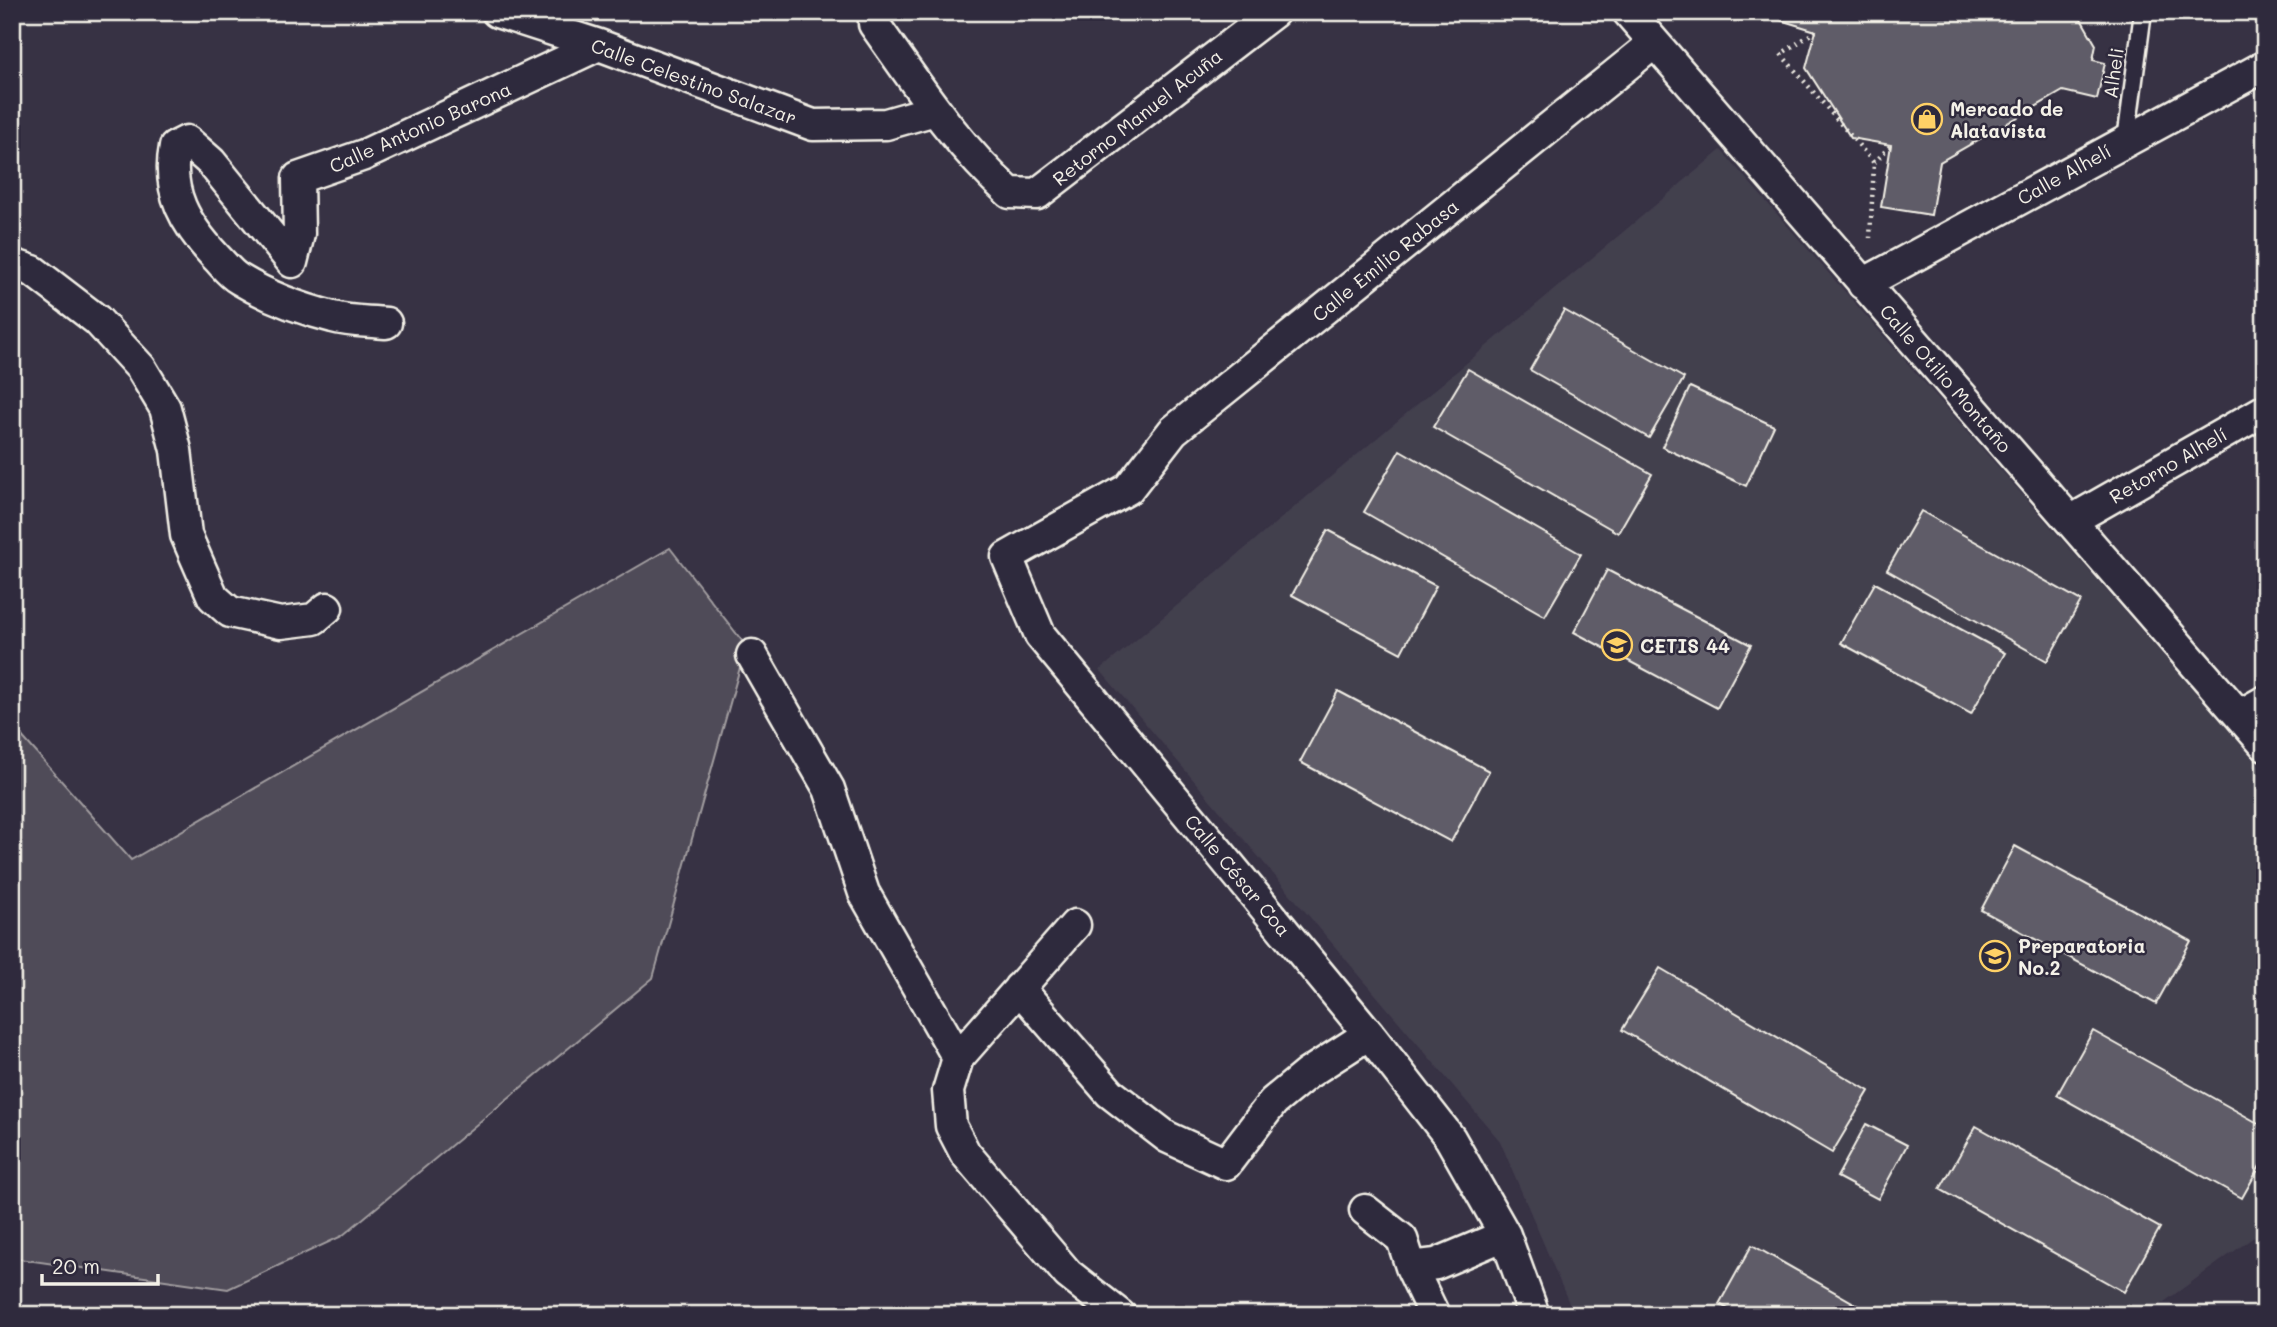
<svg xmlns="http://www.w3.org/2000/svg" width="2277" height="1327" viewBox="0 0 2277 1327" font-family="Mali,sans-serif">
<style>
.built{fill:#433f4e}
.green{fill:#504b59;stroke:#a29ea0;stroke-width:2}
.building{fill:#5f5c67;stroke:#f4f1e8;stroke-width:2}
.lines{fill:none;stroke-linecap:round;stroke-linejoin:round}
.lane-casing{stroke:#f4f1e8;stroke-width:21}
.street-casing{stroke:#f4f1e8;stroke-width:35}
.path{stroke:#f4f1e8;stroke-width:4.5;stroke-dasharray:2 5;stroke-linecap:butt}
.lane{stroke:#2f2a3d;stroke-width:16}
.street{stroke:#2f2a3d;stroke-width:30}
.labels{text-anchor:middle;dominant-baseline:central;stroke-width:5;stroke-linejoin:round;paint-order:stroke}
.street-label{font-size:19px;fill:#f4f1e8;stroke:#2f2a3d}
.poi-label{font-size:19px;font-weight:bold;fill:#f4f1e8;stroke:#2f2a3d;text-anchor:start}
</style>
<rect width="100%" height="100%" fill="#373244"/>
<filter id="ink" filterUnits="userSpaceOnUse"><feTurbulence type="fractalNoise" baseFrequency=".0143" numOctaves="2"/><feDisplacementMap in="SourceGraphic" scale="14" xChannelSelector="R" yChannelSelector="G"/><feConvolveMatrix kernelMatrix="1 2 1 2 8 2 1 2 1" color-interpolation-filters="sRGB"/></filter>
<g filter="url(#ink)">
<path class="built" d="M1721 150 2265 772V1229L2146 1315H1574L1500 1141 1100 670Z"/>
<path class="green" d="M670 548 746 646 653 978 342 1236 228 1289 12 1258V725L131 860Z"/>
<path class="building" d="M1754 12H2077L2096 45 2093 60 2105 63 2097 99 2063 91 1940 162 1931 215 1881 207 1891 145 1851 138 1806 68 1816 31Z
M1564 310 1684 378 1649 438 1530 370Z
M1468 369 1652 474 1618 533 1433 427Z
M1690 387 1774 426 1746 486 1662 447Z
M1400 450 1581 554 1545 616 1364 512Z
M1921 511 2081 601 2047 661 1887 570Z
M1328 530 1436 586 1401 653 1292 595Z
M1607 570 1751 645 1717 708 1574 632Z
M1875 583 2005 653 1971 714 1841 643Z
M1338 691 1489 771 1451 842 1300 762Z
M2015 846 2191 941 2156 1004 1981 910Z
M1660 968 1869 1091 1832 1153 1622 1030Z
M2093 1031 2265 1127V1157L2242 1198 2057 1095Z
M1866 1124 1907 1145 1878 1199 1837 1177Z
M1976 1126 2160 1228 2124 1292 1940 1189Z
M1752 1245 1875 1315H1739L1719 1304Z"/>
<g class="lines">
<g class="lane-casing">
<path id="lane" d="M2126 140 2143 12"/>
</g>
<g class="street-casing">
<path id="street" d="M497 12 599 45 813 125 886 124 935 110
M874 12V24C916 83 956 145 1010 193L1037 194 1274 12
M1628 12 2265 745
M292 262 211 162 187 141 175 147C166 192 186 225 216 257 223 264 230 274 239 279 267 296 301 309 333 317 350 322 369 321 386 323
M292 262 299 234 298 178 364 155 599 45
M12 264 33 271 97 320 141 368 165 408 176 450 186 535 213 597 230 612 281 623 314 619 327 608
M1863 284 2265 66
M2072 520 2265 410
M752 655 829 789 864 893 958 1058 948 1091 951 1126 965 1153 1068 1274 1120 1315
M2240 715 2265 701
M1019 988 1110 1093 1167 1137 1226 1164 1273 1102 1307 1074 1369 1034
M958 1058 1075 925
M1365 1210 1402 1239 1411 1267 1434 1315
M1411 1267 1436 1264 1505 1235
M1534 1315 1505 1235 1450 1138 1369 1034 1040 635 1007 557 1128 489 1173 431 1653 44"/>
</g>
<path class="path" d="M1816 31 1781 54 1874 163 1870 238
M1874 163 1891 145"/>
<use href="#lane" class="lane"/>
<use href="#street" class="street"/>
</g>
</g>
<defs>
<g id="shop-ring" transform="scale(1.575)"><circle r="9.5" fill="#2f2a3d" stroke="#ffd166" stroke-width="1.5"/><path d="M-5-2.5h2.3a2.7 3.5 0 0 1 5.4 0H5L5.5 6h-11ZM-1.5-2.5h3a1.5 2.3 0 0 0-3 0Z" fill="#ffd166"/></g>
<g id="school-ring" transform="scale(1.575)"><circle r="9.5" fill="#2f2a3d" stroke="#ffd166" stroke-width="1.5"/><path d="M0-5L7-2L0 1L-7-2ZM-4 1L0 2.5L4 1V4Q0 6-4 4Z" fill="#ffd166"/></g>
</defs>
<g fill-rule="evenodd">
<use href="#shop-ring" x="1927" y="119"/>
<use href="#school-ring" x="1617" y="645"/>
<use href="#school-ring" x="1995" y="956"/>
</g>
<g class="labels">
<g class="street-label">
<text transform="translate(2113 73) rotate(-82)">Alheli</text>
<text transform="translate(694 81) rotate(20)">Calle Celestino Salazar</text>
<text transform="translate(1137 117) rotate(-38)">Retorno Manuel Acuña</text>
<text transform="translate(420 127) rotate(-24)">Calle Antonio Barona</text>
<text transform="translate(2064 174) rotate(-29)">Calle Alhelí</text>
<text transform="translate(1385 260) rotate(-39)">Calle Emilio Rabasa</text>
<text transform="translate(1946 378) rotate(49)">Calle Otilio Montaño</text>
<text transform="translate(2168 465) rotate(-30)">Retorno Alhelí</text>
<text transform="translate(1238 875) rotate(50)">Calle César Coa</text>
</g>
<g class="poi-label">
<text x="1950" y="108">Mercado de<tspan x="1950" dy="22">Alatavista</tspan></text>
<text x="1640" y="645">CETIS 44</text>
<text x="2018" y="945">Preparatoria<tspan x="2018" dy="22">No.2</tspan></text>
</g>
</g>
<rect width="2277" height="1327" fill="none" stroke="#2f2a3d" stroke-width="42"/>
<rect x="21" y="21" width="2235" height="1285" fill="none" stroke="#f4f1e8" stroke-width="2.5" filter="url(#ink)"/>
<path d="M42 1274v10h116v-10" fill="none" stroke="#f4f1e8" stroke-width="3.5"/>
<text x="52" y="1274" font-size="21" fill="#f4f1e8" stroke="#2f2a3d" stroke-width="5" paint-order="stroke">20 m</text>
</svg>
